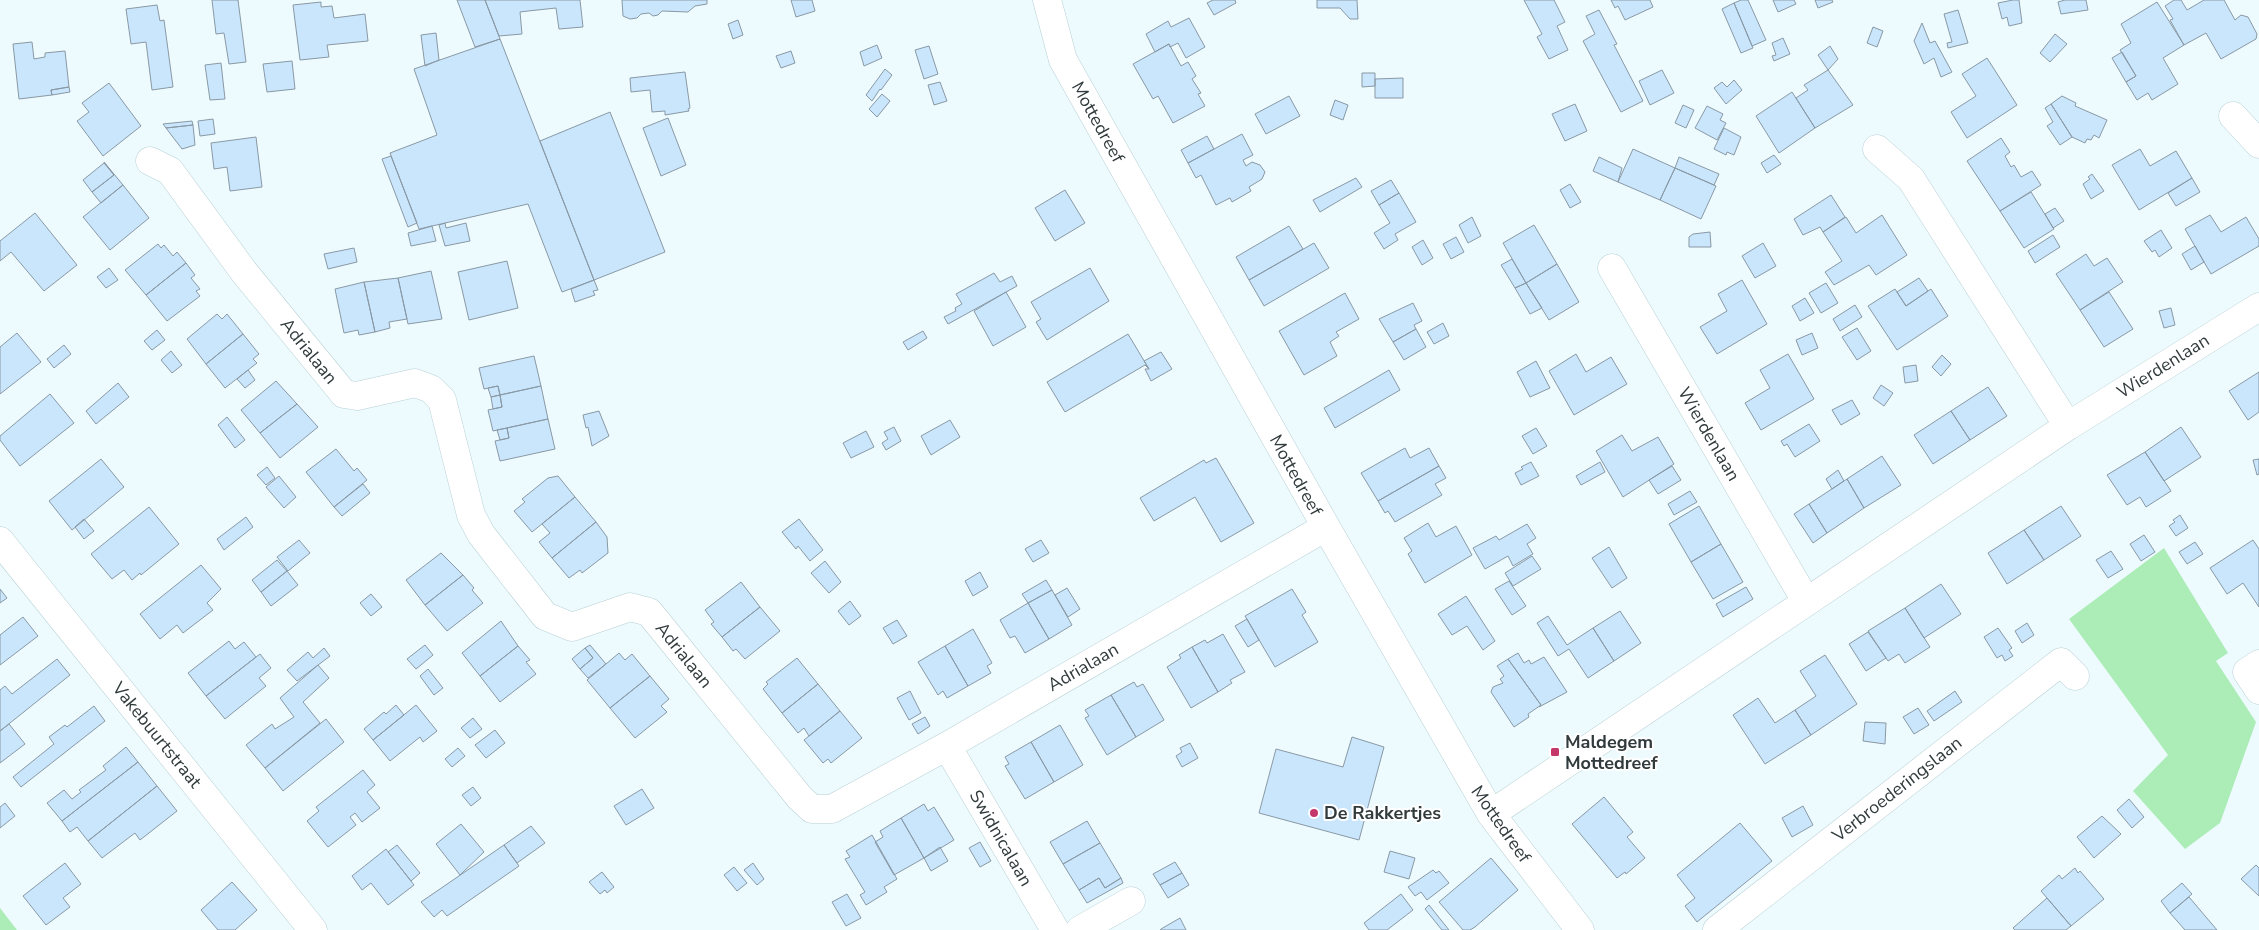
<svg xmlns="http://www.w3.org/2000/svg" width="2259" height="930" viewBox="0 0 2259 930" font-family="'Nunito Sans',sans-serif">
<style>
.green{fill:#acecb7}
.building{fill:#cae6fc;stroke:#8999a5}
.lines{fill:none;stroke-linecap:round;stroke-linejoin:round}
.minor-casing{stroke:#b9d0d5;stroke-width:29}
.minor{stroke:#fff;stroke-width:28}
.poi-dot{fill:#c3376a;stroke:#fff;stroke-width:2}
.labels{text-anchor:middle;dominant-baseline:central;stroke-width:4;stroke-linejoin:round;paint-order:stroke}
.street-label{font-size:18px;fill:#313a3c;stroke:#fff}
.poi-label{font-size:18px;font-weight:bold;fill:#313a3c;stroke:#fff;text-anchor:start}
</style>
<rect width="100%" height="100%" fill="#edfbfe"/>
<path class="green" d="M2164 548 2228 653 2216 661 2256 722 2220 823 2185 849 2133 791 2168 755 2069 619Z
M0 908 17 930H0Z"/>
<path class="building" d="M212 0H238L246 62 229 64 224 33 216 34Z
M457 0H485L500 39 475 47Z
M485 0H580L583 27 559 29 556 8 528 11 520 12 522 34 499 36Z
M622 0H707V4L695 6 688 12 662 11 658 15 653 16 649 13 641 14 637 18 630 19 623 16Z
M791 0H812L815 11 796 17Z
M1213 0H1235L1236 3 1214 15 1207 3Z
M1317 0H1357L1358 19H1350L1340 8H1317Z
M1524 0H1554L1565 22 1557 26 1568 50 1549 59 1537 37 1542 34Z
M1611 0H1650L1653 7 1625 20 1618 6 1615 8Z
M1741 0H1748L1766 40 1752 46 1734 3Z
M1773 0H1794L1796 4 1778 12Z
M1815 0H1832L1833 2 1818 8Z
M2013 0H2019L2022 23 2009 26 2007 17 2002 19 1998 3Z
M2065 0H2086L2088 10 2061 14 2058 2Z
M2174 0H2181L2187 10 2204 0H2224L2235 20 2241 15 2248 17 2257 34 2256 39 2221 59 2206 33 2184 45 2170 20 2173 19 2165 6Z
M321 2V7L332 6 334 18 365 14 368 41 327 45 329 57 300 60 293 5Z
M2157 2 2184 45 2163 58 2178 84 2152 100 2148 93 2137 100 2126 82 2136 76 2120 50 2131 43 2121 24Z
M1734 3 1753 48 1741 53 1722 9Z
M157 5 160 21 164 20 173 87 152 90 146 42 131 44 126 9Z
M1599 10 1617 44 1614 45 1643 101 1621 112 1583 41 1595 34 1586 16Z
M1958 10 1968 43 1948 48 1947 43 1952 42 1944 14Z
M1189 18 1205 47 1186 58 1178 43 1170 47 1169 44 1155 52 1146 34 1168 21 1171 27Z
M738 20 743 35 733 39 728 24Z
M1922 23 1930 43 1935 41 1952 72 1941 77 1934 58 1924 64 1914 41Z
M1873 27 1883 31 1877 47 1867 43Z
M436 33 439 60 425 66 421 35Z
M2055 34 2067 44 2050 62 2040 53Z
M1783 38 1790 54 1774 61 1772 56 1776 55 1772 43Z
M500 39 594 280 562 292 528 204 419 229 390 153 437 135 414 69Z
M32 42 34 59 45 57V53L65 51 69 87 51 90 52 95 19 99 13 44Z
M1169 44 1181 66 1188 62 1196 76 1192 79 1201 93 1198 94 1205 106 1173 123 1158 96 1153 99 1133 64Z
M877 45 882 58 864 66 860 52Z
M929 46 938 74 924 79 915 50Z
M1830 46 1838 59 1828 70 1818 55Z
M791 51 795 63 781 68 776 56Z
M2122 52 2136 76 2126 82 2112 58Z
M1987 58 2017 105 1967 138 1951 112 1976 96 1962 74Z
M292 61 295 89 267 92 263 64Z
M221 63 225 99 210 100 205 65Z
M885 69 892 75 881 90 880 89 872 101 866 95Z
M1662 70 1674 93 1650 105 1639 81Z
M1828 70 1853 105 1815 128 1796 98 1808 90 1804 85Z
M685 72 690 108 688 109 689 111 665 115V111L652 112 650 90 631 92 630 78Z
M1362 73H1375V86L1362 87Z
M1403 78V98H1375V79Z
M1734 80 1742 90 1726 104 1714 88 1722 82 1727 87Z
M940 82 947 101 934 105 928 85Z
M109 83 141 126 103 156 77 121 89 112 82 103Z
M69 87 70 92 52 95 51 90Z
M1792 92 1815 128 1779 153 1756 116Z
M882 94 890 101 877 117 869 109Z
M1289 96 1300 116 1266 134 1255 114Z
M2062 96 2076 103 2075 106 2107 120 2099 138 2094 135 2091 140 2087 139 2085 143 2072 137 2051 104Z
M1335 100 1348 105 1343 120 1330 115Z
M1575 104 1587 131 1565 141 1552 114Z
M2051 104 2072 137 2060 145 2047 126 2053 122 2045 108Z
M1683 105 1694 110 1686 128 1675 123Z
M1707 106 1723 114 1720 120 1726 123 1717 140 1695 128Z
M610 112 665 252 594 280 540 141Z
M668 118 686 165 661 176 643 128Z
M213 119 215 134 200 136 198 121Z
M192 121 193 125 166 128 163 124Z
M193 125 195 145 182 149 166 128Z
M1724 128 1741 137 1734 155 1727 152 1726 155 1714 149Z
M1242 134 1253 155 1243 160 1246 166 1252 162 1260 165 1265 172 1262 179 1249 187 1251 191 1232 202 1230 198 1216 205 1201 175 1196 178 1188 163Z
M1207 136 1214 149 1188 163 1181 150Z
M256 137 262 187 230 191 227 167 214 169 211 143Z
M2001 138 2010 152 2005 156 2011 167 2014 165 2021 177 2032 171 2041 185 2000 211 1967 161Z
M1633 149 1675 168 1660 200 1618 182Z
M2140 149 2150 166 2176 151 2192 178 2139 210 2112 165Z
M1774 155 1781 164 1767 173 1761 163Z
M391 156 417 223 408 227 382 159Z
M1599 157 1622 168 1618 182 1593 171Z
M1679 157 1719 174 1714 185 1675 168Z
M104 162 123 185 101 203 92 192 114 175Z
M104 163 114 175 92 192 83 180Z
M1675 168 1716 186 1701 219 1660 200Z
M2092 174 2104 191 2091 199 2083 184 2090 179 2088 177Z
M1356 178 1362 187 1320 212 1313 200Z
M2192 178 2200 192 2176 206 2168 193Z
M1391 180 1399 193 1379 205 1371 191Z
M1570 184 1581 202 1570 208 1560 190Z
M123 185 149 218 110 250 83 217Z
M1065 190 1085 223 1055 241 1035 208Z
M2031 192 2054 229 2024 248 2000 211Z
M1399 193 1416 222 1395 234 1398 240 1384 249 1374 233 1390 223 1379 205Z
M1831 195 1845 217 1823 232 1820 227 1803 235 1794 219Z
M2055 208 2064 221 2053 228 2045 214Z
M35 213 77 265 44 291 11 252 0 261V241Z
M1882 215 1907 255 1876 275 1869 265 1834 285 1825 272 1842 261 1823 232 1846 217 1856 233Z
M2210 215 2221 232 2246 217 2259 239V246L2211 274 2185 229Z
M1472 217 1481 236 1468 243 1459 225Z
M445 223 446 228 466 223 470 241 445 246 439 225Z
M1534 225 1557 264 1526 283 1503 243Z
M432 226 436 241 411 246 408 233Z
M1289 226 1303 249 1249 280 1236 257Z
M2161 230 2172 248 2159 257 2155 250 2152 252 2144 241Z
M1710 232 1711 247H1689V237L1693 234Z
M2053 235 2060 247 2035 263 2028 251Z
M1456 237 1464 252 1451 259 1443 244Z
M1423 240 1433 258 1422 265 1412 247Z
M1314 243 1329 268 1264 306 1249 280Z
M1763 243 1776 266 1755 278 1742 256Z
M158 244 161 248 164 245 173 256 177 252 186 263 146 295 125 270Z
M2195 246 2204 262 2191 270 2182 254Z
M354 248 357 262 328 269 324 254Z
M2086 254 2094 266 2107 258 2123 282 2080 310 2056 274Z
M1512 259 1526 283 1515 288 1501 265Z
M507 261 518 308 469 320 458 272Z
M186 263 195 275 191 278 200 289 196 291 200 296 167 321 146 295Z
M1557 264 1579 302 1549 320 1526 283Z
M109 268 118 280 106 288 97 277Z
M1090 268 1109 301 1047 340 1036 322 1041 319 1031 302Z
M431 271 442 319 408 324 398 278Z
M994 273 1000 282 1012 276 1017 286 948 324 944 317 956 311 955 308 962 304 956 294Z
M398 278 407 319 389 322 390 328 375 332 364 282Z
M1919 278 1928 291 1906 306 1897 292Z
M594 280 598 290 593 291 595 295 575 302 571 289Z
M1742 280 1767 324 1717 354 1700 327 1727 311 1718 294Z
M364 282 375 332 359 335 358 330 344 333 335 289Z
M1526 283 1542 308 1530 314 1515 288Z
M1826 283 1838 303 1821 313 1809 293Z
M1895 289 1906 306 1931 289 1948 316 1897 350 1868 306Z
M1006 292 1026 327 993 346 974 311Z
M2109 292 2133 329 2104 347 2080 310Z
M1345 293 1359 319 1336 332 1339 336 1330 342 1337 356 1304 375 1279 331Z
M1805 298 1814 313 1800 321 1792 306Z
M1413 303 1422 321 1414 325 1416 329 1393 342 1379 319Z
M1855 305 1862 317 1840 331 1833 319Z
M2171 308 2175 325 2164 328 2159 311Z
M217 314 222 319 227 314 243 334 206 364 187 339Z
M1443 323 1449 336 1434 344 1427 332Z
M1857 328 1871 351 1857 360 1842 337Z
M1416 329 1426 347 1404 360 1393 342Z
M157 330 165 340 152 350 144 341Z
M923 331 927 338 908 350 903 342Z
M17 333 41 362 0 394V347Z
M1812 333 1818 348 1802 355 1796 340Z
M243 334 259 354 253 359 257 363 225 388 206 364Z
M1128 334 1149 369 1145 365 1065 412 1047 382Z
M64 345 71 354 54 368 47 359Z
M171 351 182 365 172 373 161 360Z
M1161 352 1172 369 1151 381 1145 369H1149L1144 361Z
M1576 354 1586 372 1611 357 1627 384 1574 415 1549 371Z
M1788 354 1814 399 1761 430 1745 403 1770 388 1760 370Z
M1942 355 1951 364 1941 376 1932 367Z
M534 356 541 386 500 395 498 386 484 389 479 368Z
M1536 361 1550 388 1530 397 1517 372Z
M1916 365 1918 381 1905 383 1903 367Z
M248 370 255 380 245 388 237 379Z
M1389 370 1400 390 1335 428 1324 408Z
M2259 372V412L2248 420 2229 391Z
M276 381 297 404 260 433 241 410Z
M118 383 129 397 96 424 86 411Z
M1881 385 1893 393 1884 406 1873 398Z
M498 386 500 395 491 397 488 388Z
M541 386 548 419 493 431 488 410 502 407 500 395Z
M1988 387 2007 416 1970 440 1951 411Z
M50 394 74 423 20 466 0 440V436Z
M500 395 502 407 493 409 491 397Z
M1852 400 1860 414 1841 425 1832 410Z
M297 404 318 427 280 458 260 433Z
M599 411 609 436 592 446 588 427 586 428 583 415Z
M1951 411 1970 440 1933 464 1914 435Z
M227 417 245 440 235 448 218 425Z
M548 419 555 449 500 461 495 441 509 438 507 428Z
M950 420 960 437 931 455 921 436Z
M1809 424 1820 441 1795 457 1787 444 1784 446 1781 441Z
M894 427 901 441 886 450 882 443 888 439 884 432Z
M2181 427 2201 457 2164 481 2145 452Z
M507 428 509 438 500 440 497 430Z
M1536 428 1547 446 1533 454 1522 436Z
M866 431 874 447 851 458 843 443Z
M1622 435 1632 451 1658 437 1674 464 1623 497 1596 451Z
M1405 448 1410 458 1429 448 1439 466 1378 501 1361 473Z
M336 449 354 471 357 468 367 480 334 507 306 472Z
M2145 452 2171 491 2146 507 2140 497 2127 505 2107 475Z
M1882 456 1901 485 1864 508 1847 479Z
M1216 458 1254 523 1221 542 1195 497 1154 521 1140 498 1204 460 1206 463Z
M101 459 124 487 72 530 49 501Z
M2259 459V474L2257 475 2253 460Z
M1531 462 1539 476 1521 485 1515 473 1523 469 1521 467Z
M1600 462 1605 472 1581 485 1576 476Z
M1439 466 1446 478 1435 484 1442 495 1395 522 1388 511 1385 513 1378 501Z
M1672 466 1681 480 1658 494 1649 480Z
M267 467 275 478 266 485 257 475Z
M1838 470 1844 481 1832 489 1826 479Z
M279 476 296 497 284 508 266 487Z
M558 476 575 497 532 532 514 511 525 502 522 499 548 478Z
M1847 479 1864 508 1827 533 1809 504Z
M363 484 370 493 342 516 334 507Z
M1690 491 1697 502 1674 515 1668 504Z
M575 497 596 522 552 558 539 542 550 533 542 524Z
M1809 504 1827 533 1813 543 1794 514Z
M1699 506 1721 544 1691 562 1669 524Z
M2061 506 2081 536 2044 560 2024 530Z
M149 507 179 544 141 575 140 573 132 580 124 570 112 579 91 554Z
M2180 515 2188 528 2176 536 2169 526 2175 522 2173 520Z
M246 517 253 527 224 550 217 539Z
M84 519 94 531 84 539 75 527Z
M799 519 823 550 810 561 798 546 796 549 782 532Z
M596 522 607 537 608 553 582 573 580 570 569 578 552 558Z
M1428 523 1436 537 1456 526 1472 555 1425 583 1408 554 1412 551 1404 538Z
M1527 524 1536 538 1527 544 1533 554 1513 566 1508 556 1485 569 1473 548 1496 536 1499 540Z
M2024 530 2044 560 2007 584 1988 553Z
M2144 535 2155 552 2141 561 2130 544Z
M299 540 310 553 288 571 277 557Z
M1041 540 1049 553 1033 562 1025 549Z
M2253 540 2259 549V607L2243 583 2227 594 2210 568Z
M2195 542 2203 554 2187 564 2179 552Z
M1721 544 1743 582 1713 599 1691 562Z
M1609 547 1627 578 1612 588 1592 558Z
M2111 551 2123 569 2108 578 2096 560Z
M441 553 463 575 425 605 406 580Z
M1532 556 1541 569 1513 586 1505 573Z
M277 560 287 571 261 592 252 580Z
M825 561 841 582 829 593 811 573Z
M201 565 221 589 207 603 213 610 183 633 177 625 160 639 140 614Z
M287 571 298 585 271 606 261 592Z
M980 572 988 587 973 596 965 581Z
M463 575 474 588 472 590 483 603 447 631 425 605Z
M1046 580 1052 590 1028 603 1022 594Z
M1509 581 1526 606 1512 615 1495 589Z
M741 582 760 607 722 637 711 624 714 622 705 610Z
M1941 584 1961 614 1924 638 1905 608Z
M1746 587 1753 599 1723 617 1716 604Z
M1067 588 1080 609 1068 617 1055 595Z
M0 589 7 598 0 603Z
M1292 589 1306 612 1302 615 1318 642 1275 667 1245 616Z
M1052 590 1072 625 1049 639 1028 603Z
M371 594 382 607 371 616 360 603Z
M1466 596 1495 641 1483 650 1467 626 1452 635 1438 614Z
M850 601 861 616 849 625 838 611Z
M1028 603 1049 639 1025 653 1015 636 1010 638 1000 620Z
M760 607 780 631 745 659 736 649 733 651 722 637Z
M1905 608 1930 647 1905 663 1899 654 1888 661 1868 631Z
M1620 611 1641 643 1614 661 1593 628Z
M1548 616 1567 645 1593 628 1614 661 1588 678 1569 649 1558 656 1537 623Z
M23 617 38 636 0 665V635Z
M1247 619 1259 640 1248 647 1235 626Z
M897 620 907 636 893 644 883 628Z
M501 621 518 646 480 676 462 653Z
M2027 623 2034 635 2022 643 2015 631Z
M1998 628 2012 648 2009 650 2013 656 2005 661 2002 655 1997 658 1984 637Z
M973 629 992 663 987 666 991 673 968 686 945 646Z
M1868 632 1886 658 1866 671 1849 644Z
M1223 634 1245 672 1230 680 1232 683 1218 692 1192 647 1205 640 1207 643Z
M229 641 235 649 244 642 256 657 206 696 188 673Z
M425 645 433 655 416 669 407 659Z
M590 645 606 664 588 678 580 669 593 658 585 648Z
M518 646 530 660 526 662 536 674 500 702 480 676Z
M945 646 968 686 947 698 943 691 938 695 918 662Z
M1192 647 1218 692 1191 708 1167 667 1181 658 1179 655Z
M324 648 330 656 297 681 287 670 308 652 313 658Z
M585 648 593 658 580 669 572 659Z
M619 653 625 660 632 654 650 676 610 708 587 680Z
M1518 653 1524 663 1529 660 1531 664 1544 657 1567 692 1539 707 1541 705 1508 659Z
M260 654 271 668 259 678 266 686 225 719 206 696Z
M1825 655 1857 704 1811 735 1795 710 1816 696 1800 671Z
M797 658 818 684 782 713 763 689 768 684 766 682Z
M57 659 70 675 0 731V690L5 686 12 694Z
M1508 659 1541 705 1528 714 1529 717 1514 727 1491 692 1493 687 1503 683 1500 679 1504 676 1497 666Z
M318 665 329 678 303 702 320 723 265 768 246 745 272 724 275 729 294 717 280 698Z
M428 669 443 688 434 695 420 676Z
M650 676 669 699 661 706 667 712 635 738 610 708Z
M1134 682 1137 687 1143 684 1164 720 1136 737 1111 695Z
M818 684 840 711 809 736 804 728 798 733 782 713Z
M910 691 921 713 909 720 897 698Z
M1955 691 1962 702 1934 721 1927 711Z
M1111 695 1136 737 1107 755 1085 718 1089 716 1085 710Z
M1758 698 1775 723 1795 710 1811 735 1765 764 1733 715Z
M396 705 404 715 373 740 364 729 384 712 386 714Z
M416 705 437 731 423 742 420 737 390 761 373 740Z
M94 706 105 721 21 787 13 777 54 744 49 737 65 725 67 727Z
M1918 708 1929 725 1914 734 1903 717Z
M840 711 862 738 831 763 828 759 823 763 804 740Z
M925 717 930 726 918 734 912 724Z
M473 718 482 729 470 738 461 728Z
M326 719 344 742 283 791 265 768Z
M1865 722 1886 723 1885 744 1863 741Z
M9 724 25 744 0 763V731Z
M1060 725 1083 765 1054 782 1031 742Z
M495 730 505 743 486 758 475 745Z
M1352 737 1384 747 1359 840 1259 813 1276 749 1343 767Z
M1031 742 1054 782 1025 799 1005 766 1009 764 1005 757Z
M1190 743 1198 758 1182 767 1176 756 1182 752 1180 748Z
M126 747 138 762 62 821 47 803 64 790 72 799 81 792 79 790 106 770 103 766Z
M458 748 465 756 452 767 445 759Z
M138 762 157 786 88 841 77 827 70 832 62 821Z
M363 770 375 785 367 792 380 808 362 822 355 813 350 817 356 825 328 847 307 821 319 811 316 807Z
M157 786 177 811 140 840 135 833 102 858 88 841Z
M473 787 481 798 471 806 462 795Z
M642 789 654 808 626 825 614 806Z
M1604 797 1633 832 1627 837 1645 858 1626 874 1625 872 1617 878 1572 824Z
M2129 799 2144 817 2132 828 2117 810Z
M5 803 15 816 0 828V807Z
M924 804 928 811 934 807 954 840 924 858 901 818Z
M1803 806 1813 825 1792 837 1782 818Z
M2102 816 2121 834 2094 858 2077 837Z
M901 818 924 858 894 875 875 842 883 837 880 831Z
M1087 821 1100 843 1063 864 1050 842Z
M1740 823 1772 861 1697 922 1685 906 1695 898 1677 875Z
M461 824 484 852 460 875 436 844Z
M531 826 545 843 517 863 504 845Z
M872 835 897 879 884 887 887 892 866 905 860 895 865 892 845 859 850 857 846 851Z
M980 842 991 861 980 867 969 848Z
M1100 843 1121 878 1105 888 1099 878 1079 890 1063 864Z
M397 845 420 873 411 881 388 852Z
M504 845 519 866 447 916 442 910 434 917 421 902Z
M940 847 948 861 931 871 924 858Z
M386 849 414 885 388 905 371 883 362 890 352 876Z
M1390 851 1415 858 1409 879 1384 872Z
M1491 858 1518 890 1475 927 1470 930H1463L1439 902Z
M1175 862 1182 873 1160 885 1153 874Z
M65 863 81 884 63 898 70 907 46 925 23 896Z
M753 863 764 879 757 885 744 870Z
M2256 865 2259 868V896L2241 879Z
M734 867 747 883 737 891 724 875Z
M2075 868 2078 873 2080 871 2104 899 2071 926 2041 891 2059 875 2062 879Z
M1433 870 1436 873 1439 871 1449 883 1427 900 1421 892 1415 896 1408 887Z
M602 872 614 887 607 893 605 890 600 894 589 882Z
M1182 873 1189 885 1168 898 1160 885Z
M1099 878 1105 888 1121 878 1123 883 1087 903 1079 890Z
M232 882 257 910 235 930H218L201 910Z
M2182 883 2192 894 2170 913 2161 901Z
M847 894 861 918 846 926 832 902Z
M1401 894 1413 910 1387 930H1369L1364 923Z
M2189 897 2217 930H2185L2170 913Z
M2047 898 2071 926 2066 930H2015L2013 928Z
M1429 905 1449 930H1442L1425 909Z
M1180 918 1186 930H1160L1161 929Z"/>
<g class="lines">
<g class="minor-casing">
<path id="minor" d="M1047 0 1063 60 1326 527 1491 814 1580 930
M2233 116 2259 144
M1877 149 1911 179 2068 426
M150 161 170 171 244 272 344 394 357 396 415 383 431 389 442 400 471 515 481 534 545 616 572 627 630 607 649 612 800 798 812 809H832L947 746 1326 527
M1612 268 1806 601
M0 541 313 930
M2259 664 2247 672 2259 690
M947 746 1055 930
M1491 814 2068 426 2259 307
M1080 930 1131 901
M1717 930 2061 662 2075 676"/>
</g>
<use href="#minor" class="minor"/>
</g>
<g class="poi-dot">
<rect x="1550" y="747" width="10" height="10" rx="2.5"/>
<circle cx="1314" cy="813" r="5"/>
</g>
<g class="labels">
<g class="street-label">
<text transform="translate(1098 122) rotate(61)">Mottedreef</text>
<text transform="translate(309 351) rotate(51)">Adrialaan</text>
<text transform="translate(2163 366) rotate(-32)">Wierdenlaan</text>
<text transform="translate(1709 434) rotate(60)">Wierdenlaan</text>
<text transform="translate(1296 475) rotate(61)">Mottedreef</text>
<text transform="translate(684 655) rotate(51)">Adrialaan</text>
<text transform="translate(1083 667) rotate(-30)">Adrialaan</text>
<text transform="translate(157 735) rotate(51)">Vakebuurtstraat</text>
<text transform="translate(1897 789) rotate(-38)">Verbroederingslaan</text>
<text transform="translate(1501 824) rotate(55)">Mottedreef</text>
<text transform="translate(1001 838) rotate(60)">Swidnicalaan</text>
</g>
<g class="poi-label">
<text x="1565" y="742">Maldegem<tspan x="1565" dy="21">Mottedreef</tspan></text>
<text x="1324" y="813">De Rakkertjes</text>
</g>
</g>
</svg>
